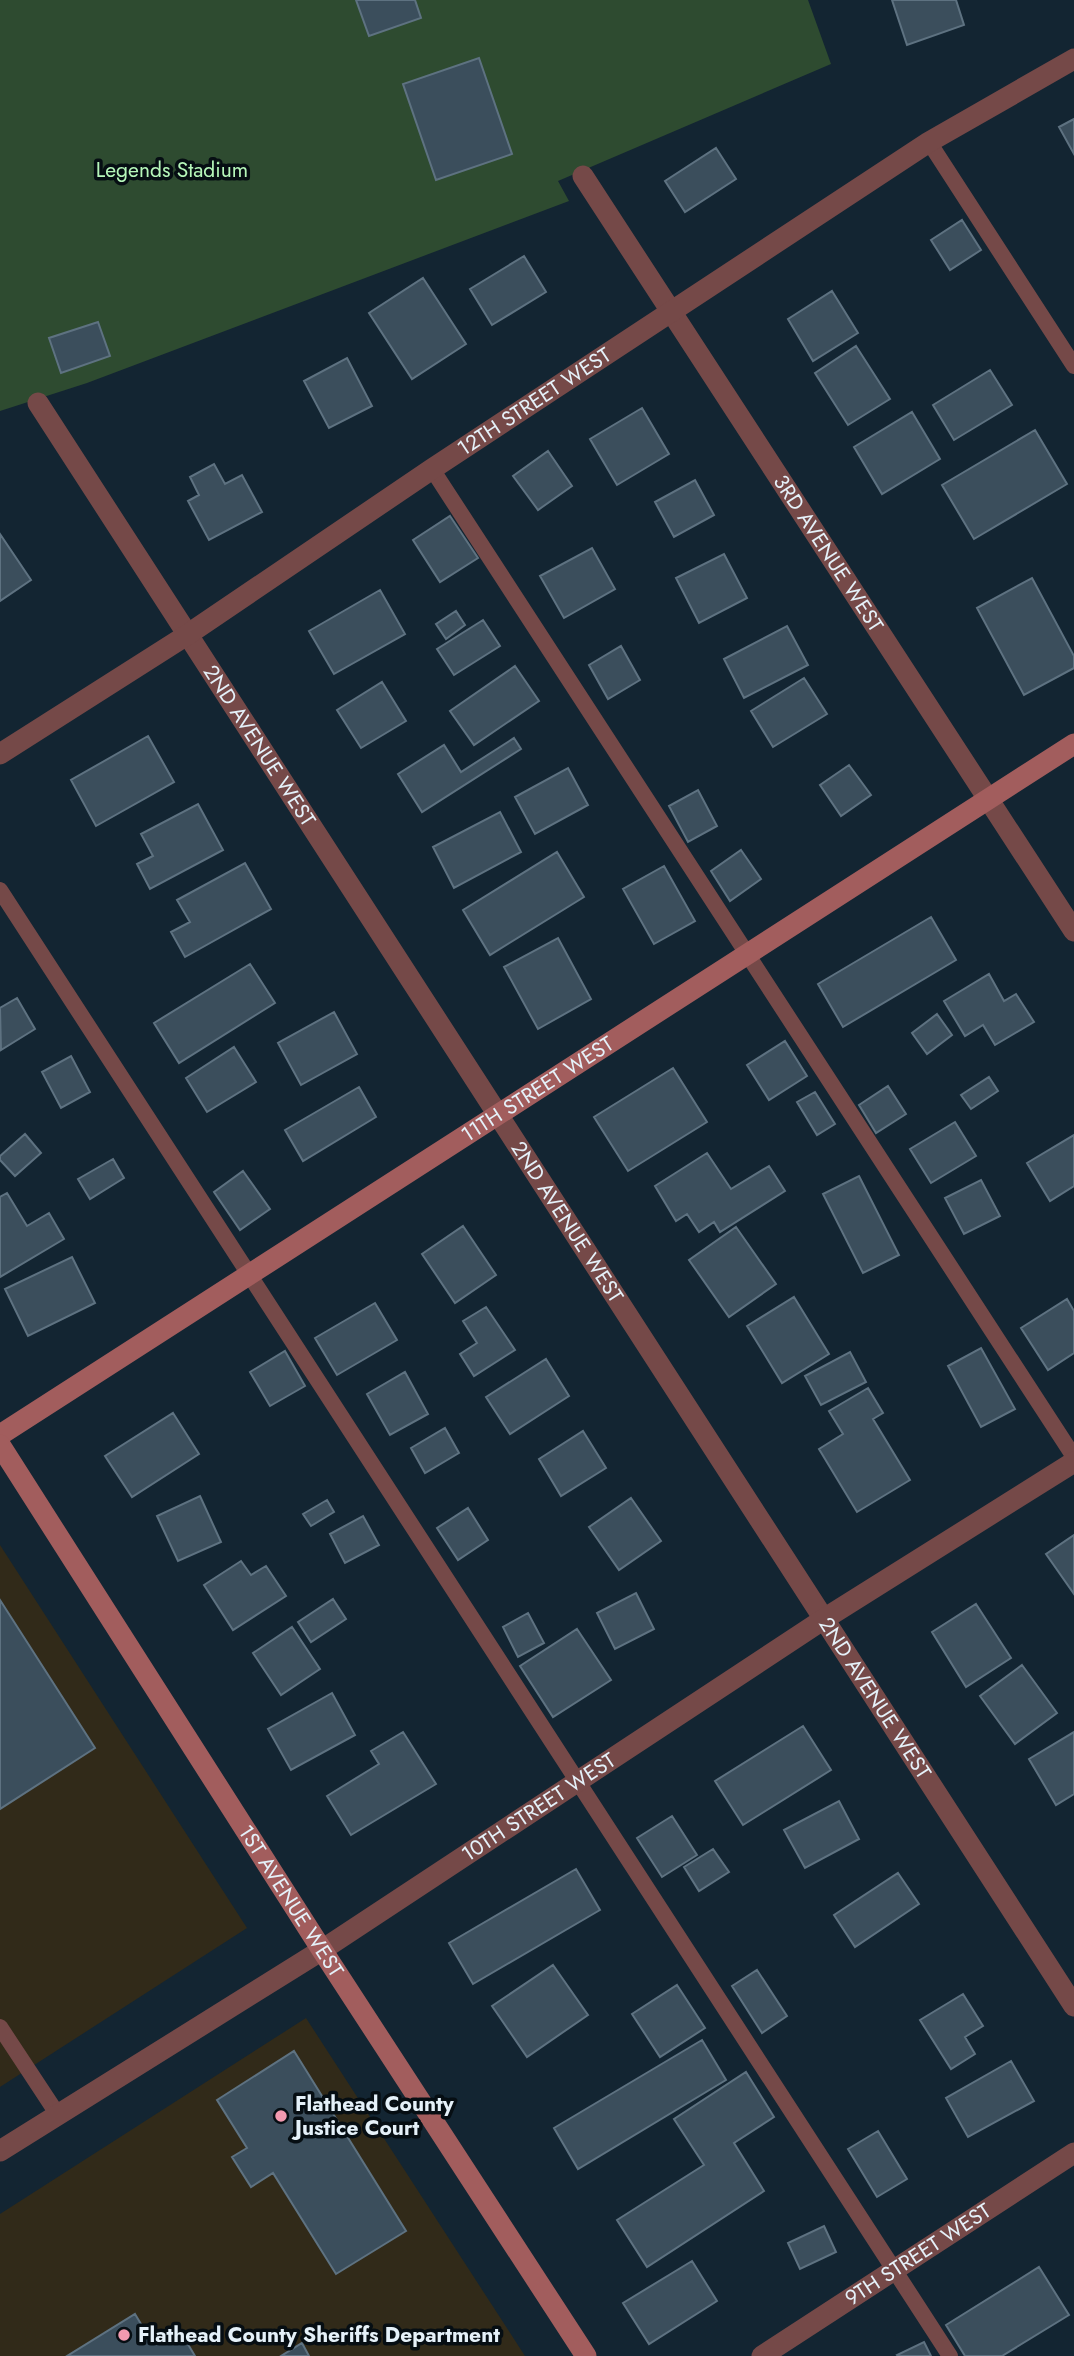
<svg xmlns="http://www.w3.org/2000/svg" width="1074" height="2356" viewBox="0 0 1074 2356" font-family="Jost,sans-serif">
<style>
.commercial{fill:#312a19}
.green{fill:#2e4b30}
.building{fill:#3b4e5c;stroke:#5e7281;stroke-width:2}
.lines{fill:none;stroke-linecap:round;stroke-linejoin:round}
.lane{stroke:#754948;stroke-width:16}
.street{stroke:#754948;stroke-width:21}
.secondary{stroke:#a25d5d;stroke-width:21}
.poi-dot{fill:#f29ab0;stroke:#060e13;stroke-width:2.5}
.labels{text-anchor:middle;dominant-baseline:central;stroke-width:7;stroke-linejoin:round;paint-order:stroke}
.park-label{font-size:21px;fill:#b6f7ba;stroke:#060e13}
.street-label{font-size:21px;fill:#e5f1f9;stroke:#060e13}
.poi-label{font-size:21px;font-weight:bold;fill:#e5f1f9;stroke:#060e13;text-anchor:start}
</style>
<rect width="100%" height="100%" fill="#132532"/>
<path class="commercial" d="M0 1545 247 1928 0 2087Z
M306 2018 525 2356H0V2214Z"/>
<path class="green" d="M0 0H808L831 64 558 181 569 201 87 383 0 411Z"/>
<path class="building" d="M356 0H415L421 18 369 36Z
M892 0H956L964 25 907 45Z
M479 58 512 154 436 180 403 84Z
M1074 119V154L1059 127Z
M716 148 736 179 685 212 665 181Z
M962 220 981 250 950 270 931 240Z
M524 256 546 292 492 325 470 289Z
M423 278 466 344 412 379 369 313Z
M832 291 858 333 813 361 788 319Z
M98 322 110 356 61 373 49 338Z
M856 346 890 399 848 425 815 373Z
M347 358 372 406 329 428 304 381Z
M990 370 1012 405 954 440 933 405Z
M642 408 669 454 617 485 590 439Z
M912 412 940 459 882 494 854 447Z
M1035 430 1067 484 974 539 942 485Z
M548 451 572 486 538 510 513 476Z
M214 464 225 484 242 475 262 512 209 540 188 501 199 495 190 477Z
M695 480 714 515 674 537 655 502Z
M450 516 478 558 440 582 413 540Z
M0 534 31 580 0 601Z
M592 548 615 589 564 618 540 576Z
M724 554 747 598 699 623 676 578Z
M1032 578 1074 656V668L1024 695 977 608Z
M380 590 405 634 334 674 309 631Z
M456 611 465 625 446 639 436 624Z
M483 620 500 646 454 675 437 649Z
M787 626 808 665 744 698 724 659Z
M621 646 640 680 608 699 589 665Z
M515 666 539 701 474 745 450 711Z
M804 678 827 714 773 747 751 711Z
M382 682 406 721 361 748 337 710Z
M148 736 174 782 96 826 71 780Z
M514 738 521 749 422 812 398 774 444 745 461 772Z
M849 765 871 795 841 816 820 785Z
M568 768 588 805 535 834 515 797Z
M698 790 717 826 688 842 669 806Z
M198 804 223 850 150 889 137 864 153 856 141 834Z
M500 812 521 852 454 888 433 847Z
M741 850 761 879 730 901 711 871Z
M557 852 584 897 490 955 463 910Z
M245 863 271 909 185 957 171 932 190 922 177 900Z
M664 866 695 921 654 944 623 889Z
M931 917 956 960 843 1027 818 984Z
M558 938 591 999 538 1029 504 967Z
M250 964 275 1003 179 1063 154 1023Z
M989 974 1004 1001 1016 994 1034 1022 995 1045 983 1025 965 1036 944 1001Z
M17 998 35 1029 1 1050 0 1008Z
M334 1012 357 1054 301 1085 278 1043Z
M937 1014 952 1035 927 1054 912 1033Z
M785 1041 807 1076 769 1100 747 1065Z
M234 1047 256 1082 207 1112 186 1078Z
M71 1056 90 1092 61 1108 42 1072Z
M673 1068 707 1122 628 1171 594 1117Z
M989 1077 998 1091 971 1109 961 1095Z
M888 1086 906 1114 876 1133 859 1105Z
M359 1087 376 1117 303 1161 285 1130Z
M815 1092 835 1124 817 1135 797 1102Z
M955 1122 976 1156 931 1183 910 1149Z
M25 1134 41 1153 15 1176 0 1160V1156Z
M1074 1135V1186L1050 1201 1027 1163Z
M707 1153 731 1189 769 1166 785 1191 720 1232 714 1222 699 1232 687 1214 676 1221 655 1186Z
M113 1159 124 1178 90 1199 78 1179Z
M243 1171 270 1209 240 1230 214 1192Z
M859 1176 899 1255 863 1273 823 1194Z
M981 1180 1000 1216 964 1234 945 1198Z
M7 1193 27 1226 49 1213 64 1239 0 1277V1197Z
M463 1226 496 1275 455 1303 422 1254Z
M736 1227 776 1284 729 1317 689 1260Z
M72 1257 95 1303 28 1336 5 1289Z
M794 1297 829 1354 782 1383 747 1326Z
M1067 1299 1074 1311V1353L1048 1370 1021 1328Z
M375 1303 397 1340 337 1375 315 1338Z
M486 1307 515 1350 474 1376 460 1354 477 1343 463 1321Z
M981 1348 1015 1409 981 1427 948 1366Z
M285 1351 305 1386 270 1406 250 1372Z
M850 1352 866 1382 821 1405 805 1376Z
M546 1359 569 1396 510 1434 486 1397Z
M405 1372 428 1414 390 1435 367 1394Z
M868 1388 883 1413 873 1419 910 1480 857 1512 819 1449 843 1434 829 1411Z
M173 1413 199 1454 132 1497 105 1456Z
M445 1428 459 1453 425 1473 411 1448Z
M583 1431 606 1468 561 1496 539 1459Z
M200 1496 221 1542 178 1561 157 1516Z
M631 1498 661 1541 619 1570 589 1527Z
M327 1500 334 1512 311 1526 303 1514Z
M468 1508 488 1540 458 1560 437 1528Z
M363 1516 379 1545 345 1563 330 1534Z
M1074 1535V1594L1046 1554Z
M241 1561 251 1575 266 1566 286 1596 233 1630 204 1585Z
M636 1593 654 1629 615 1649 597 1613Z
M333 1599 346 1619 311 1642 298 1622Z
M0 1600 95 1748 0 1809Z
M976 1604 1011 1658 966 1687 932 1632Z
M528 1613 544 1643 518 1657 503 1627Z
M292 1627 320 1669 281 1695 253 1653Z
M577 1629 611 1680 553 1717 520 1666Z
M1022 1665 1057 1713 1015 1744 980 1696Z
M332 1693 355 1735 291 1770 268 1729Z
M803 1726 831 1770 743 1825 715 1781Z
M403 1732 436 1784 351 1835 327 1796 379 1764 371 1751Z
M1074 1732V1794L1056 1805 1029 1759Z
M839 1801 859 1839 805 1868 784 1830Z
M672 1816 697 1855 662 1877 637 1838Z
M713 1849 729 1872 699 1891 684 1867Z
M576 1869 600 1910 473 1984 449 1943Z
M898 1873 919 1904 855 1947 834 1915Z
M553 1965 588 2015 527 2057 492 2006Z
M757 1970 787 2016 762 2033 732 1986Z
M677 1985 705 2028 660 2057 632 2014Z
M963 1994 983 2026 965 2037 975 2054 951 2069 920 2020Z
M702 2040 726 2080 578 2169 554 2128Z
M294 2051 406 2231 336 2274 273 2173 251 2187 232 2157 247 2148 217 2100Z
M1011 2061 1034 2101 968 2137 946 2098Z
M746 2072 774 2117 734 2143 764 2191 647 2267 617 2220 704 2165 674 2119Z
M878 2131 907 2179 877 2197 848 2149Z
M824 2226 836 2252 800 2269 788 2243Z
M692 2261 717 2301 649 2344 623 2303Z
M1039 2267 1069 2315 1002 2356H965L946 2325Z
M135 2314 150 2339 180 2331 195 2356H67Z
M924 2342 931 2356H898L897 2355Z
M302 2343 309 2356H281Z"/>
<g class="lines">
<path class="lane" d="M929 142 1074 366
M432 469 1074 1457
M0 890C315 1380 636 1866 950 2356
M0 2027 58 2115"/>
<g class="street">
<path id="s1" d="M583 176 1074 931"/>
<path id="s2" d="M38 403 1074 2006"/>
<path id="s3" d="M0 754 187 635 432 469 929 142 1074 59"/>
<path id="s4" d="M0 2151 322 1950 824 1619 1074 1462"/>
<path id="s5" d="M762 2356 1074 2153"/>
</g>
<g class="secondary">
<path id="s6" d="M0 1435 1074 744"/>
<path id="s7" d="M0 1445 322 1950 586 2356"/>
</g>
</g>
<g class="poi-dot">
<circle cx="281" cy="2116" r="7"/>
<circle cx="124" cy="2335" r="7"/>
</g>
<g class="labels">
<g class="park-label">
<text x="172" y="170">Legends Stadium</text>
</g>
<g class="street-label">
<text stroke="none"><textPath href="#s3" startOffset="640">12TH STREET WEST</textPath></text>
<text stroke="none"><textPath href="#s1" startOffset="450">3RD AVENUE WEST</textPath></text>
<text stroke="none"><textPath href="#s2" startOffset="408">2ND AVENUE WEST</textPath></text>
<text stroke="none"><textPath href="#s6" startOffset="639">11TH STREET WEST</textPath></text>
<text stroke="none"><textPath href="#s2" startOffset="975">2ND AVENUE WEST</textPath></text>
<text stroke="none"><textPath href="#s2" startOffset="1542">2ND AVENUE WEST</textPath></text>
<text stroke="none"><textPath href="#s4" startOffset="639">10TH STREET WEST</textPath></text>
<text stroke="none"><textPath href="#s7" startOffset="541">1ST AVENUE WEST</textPath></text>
<text stroke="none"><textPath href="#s5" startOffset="186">9TH STREET WEST</textPath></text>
</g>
<g class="poi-label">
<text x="295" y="2104">Flathead County<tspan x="295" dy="24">Justice Court</tspan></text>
<text x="138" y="2335">Flathead County Sheriffs Department</text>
</g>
</g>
</svg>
